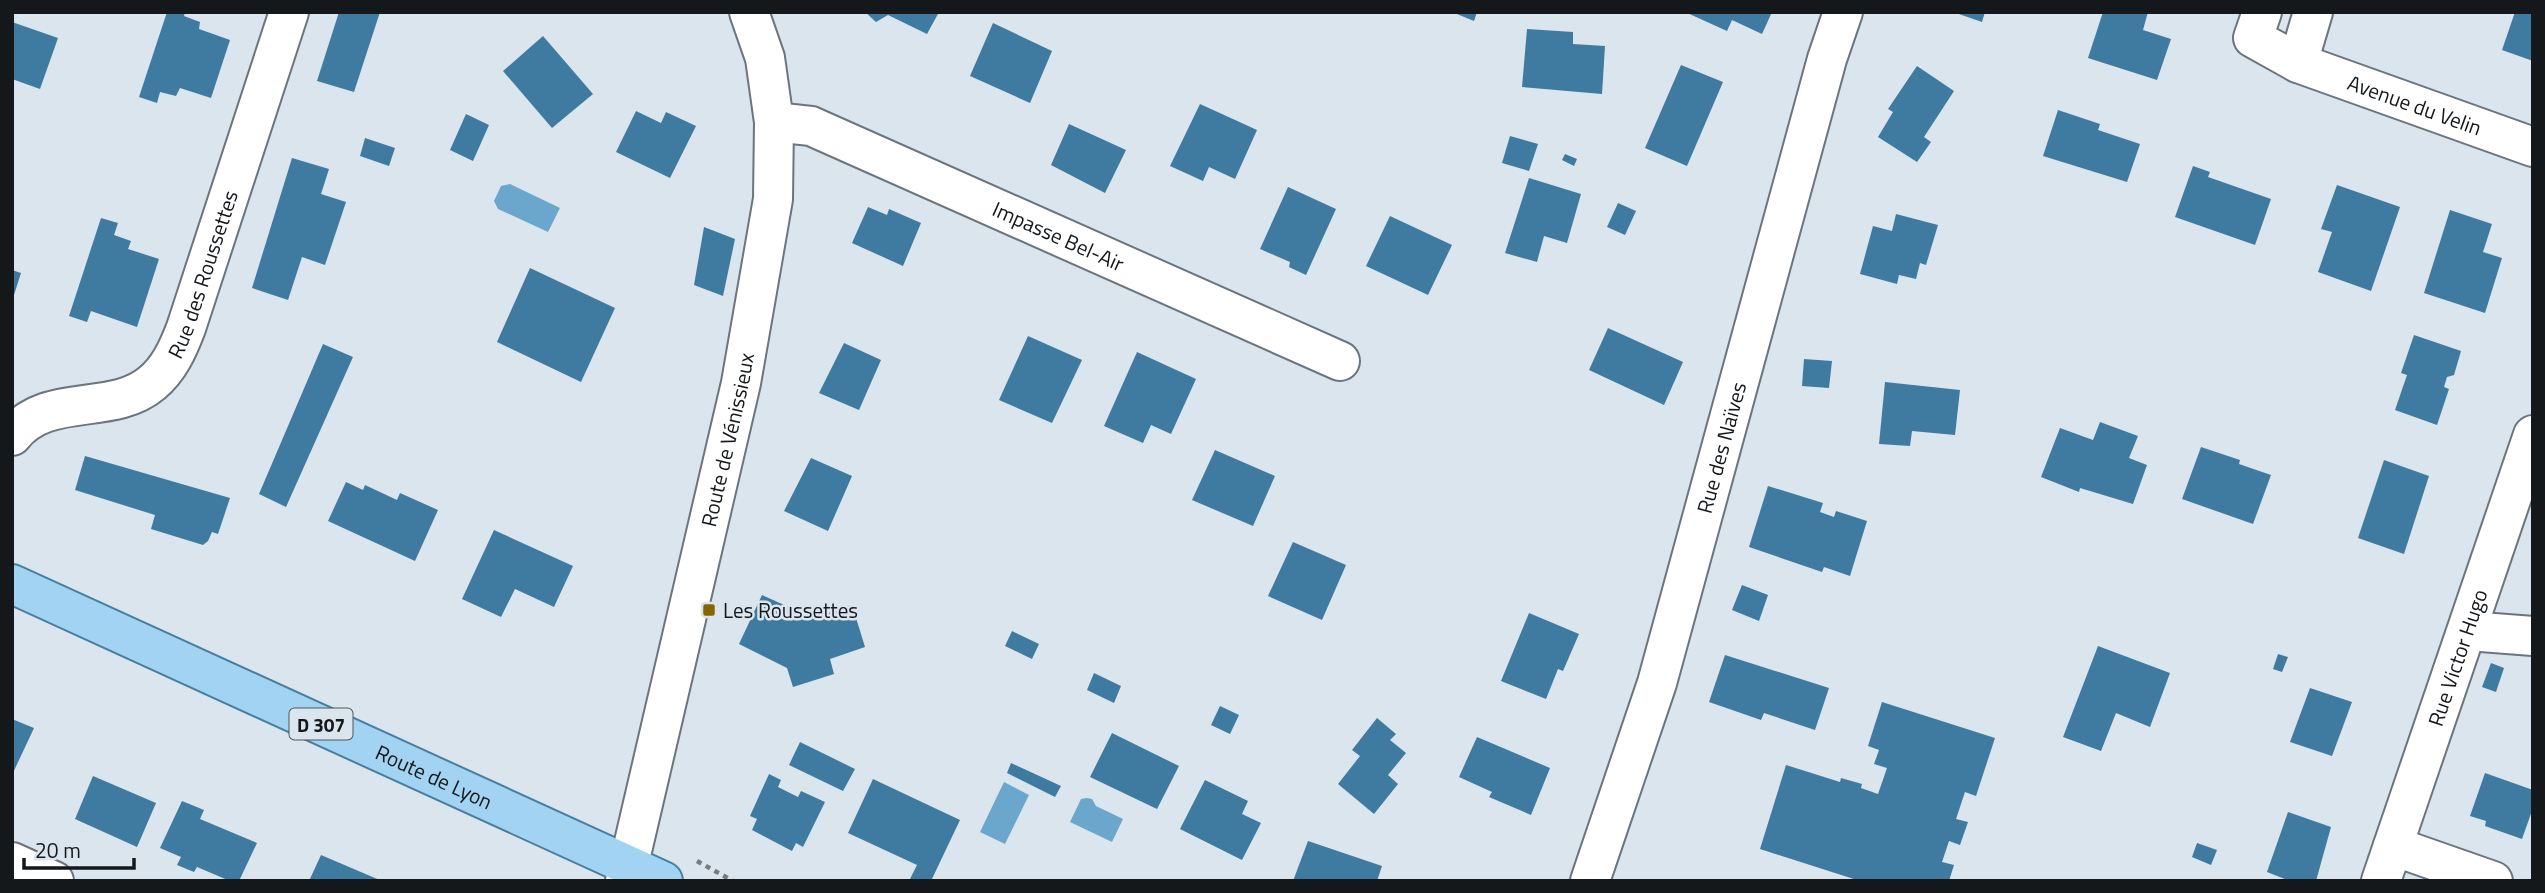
<svg xmlns="http://www.w3.org/2000/svg" width="2545" height="893" viewBox="0 0 2545 893" font-family="'Titillium Web',sans-serif">
<style>
.water{fill:#6ba7cd}
.building{fill:#3f7ba0}
.lines{fill:none;stroke-linecap:round;stroke-linejoin:round}
.street-casing{stroke:#6b757c;stroke-width:42}
.primary-casing{stroke:#487fa1;stroke-width:42}
.path{stroke:#757c81;stroke-width:4.5;stroke-dasharray:5 5;stroke-linecap:butt}
.street{stroke:#fff;stroke-width:38}
.primary{stroke:#a2d3f2;stroke-width:38}
.poi-dot{fill:#856600;stroke:#dae5ed;stroke-width:2.5}
.labels{text-anchor:middle;dominant-baseline:central;stroke-width:5;stroke-linejoin:round;paint-order:stroke}
.shield{fill:#dae5ed;stroke:#50565a;stroke-width:2}
.shield-label{font-size:19px;font-weight:bold;fill:#15181b}
.street-label{font-size:21px;fill:#15181b;stroke:#dae5ed}
.poi-label{font-size:21px;fill:#15181b;stroke:#dae5ed;text-anchor:start}
</style>
<rect width="100%" height="100%" fill="#dae5ed"/>
<path class="water" d="M510 184 560 208 548 232 498 209 494 201 501 186Z
M1004 782 1029 795 1005 844 980 832Z
M1087 798 1092 799 1096 806 1123 819 1112 842 1070 822 1081 799Z"/>
<path class="building" d="M167 12H185L184 16 200 22 199 29 230 40 211 98 180 88 176 96 160 92 157 103 139 97Z
M339 12H380L354 92 317 81Z
M865 12H939L927 34 888 15 876 22Z
M1452 12H1477L1474 21Z
M1685 12H1772L1762 34 1732 20 1727 31Z
M1953 12H1985L1982 22Z
M2103 12H2148L2143 30 2171 39 2157 80 2088 58Z
M2515 12H2533V61L2502 50Z
M12 22 58 38 40 89 12 79Z
M993 23 1052 51 1030 103 970 76Z
M1527 29 1573 32V44L1605 46 1602 94 1522 87Z
M543 36 593 94 552 128 503 71Z
M1681 65 1723 82 1687 166 1645 148Z
M1917 66 1954 91 1924 137 1931 142 1917 162 1878 137 1893 112 1888 109Z
M1200 104 1257 130 1235 179 1209 167 1203 181 1170 166Z
M2058 110 2100 124 2098 130 2140 144 2127 182 2043 156Z
M636 111 661 123 666 112 696 126 670 178 616 152Z
M466 114 489 125 473 161 450 150Z
M1069 124 1126 150 1105 193 1051 165Z
M1510 136 1538 144 1529 171 1502 163Z
M365 138 395 148 389 166 360 156Z
M1565 154 1577 159 1574 166 1562 160Z
M292 158 329 169 321 194 346 202 325 265 302 257 288 300 252 288Z
M2193 166 2210 172 2208 177 2271 199 2255 245 2175 217Z
M1529 178 1581 194 1567 243 1544 236 1537 262 1505 253Z
M2337 185 2400 207 2371 291 2318 272 2332 232 2321 229Z
M1288 187 1336 209 1306 275 1289 267 1290 262 1260 249Z
M1618 203 1636 211 1625 235 1607 227Z
M868 207 887 215 889 209 921 223 903 266 852 243Z
M2450 210 2492 224 2483 252 2502 258 2485 313 2424 293Z
M1896 214 1938 225 1926 265 1920 263 1916 279 1899 275 1897 284 1860 274 1873 226 1892 231Z
M1390 216 1452 245 1428 295 1366 266Z
M101 218 118 223 114 235 131 241 128 249 159 259 137 327 91 311 87 322 69 316Z
M704 227 735 239 723 296 694 285Z
M530 268 615 308 581 382 497 342Z
M12 270 21 273 13 298H12Z
M1608 328 1683 362 1664 405 1589 370Z
M2414 335 2461 351 2454 375 2447 377 2444 387 2449 389 2437 425 2395 410 2407 375 2401 373Z
M1028 336 1082 360 1052 423 999 400Z
M844 343 881 360 859 410 819 393Z
M323 344 353 357 286 507 259 494Z
M1137 352 1196 379 1171 434 1151 425 1143 443 1104 426Z
M1804 359 1832 361 1829 388 1802 386Z
M1885 382 1960 390 1955 435 1912 431 1910 446 1879 444Z
M2100 422 2138 436 2129 458 2147 465 2133 504 2080 488 2079 492 2041 477 2060 428 2093 440Z
M2201 447 2240 460 2239 464 2271 475 2253 524 2182 499Z
M1215 450 1275 476 1253 526 1192 500Z
M85 456 230 498 218 534 212 532 208 541 203 545 151 529 155 515 75 490Z
M811 458 852 476 828 531 784 511Z
M2384 460 2429 476 2404 554 2358 538Z
M346 482 363 490 365 485 397 500 400 493 438 510 415 561 328 521Z
M1768 486 1823 503 1820 512 1834 517 1836 511 1867 521 1850 576 1824 567 1822 572 1749 547Z
M494 530 573 566 554 607 515 589 501 617 462 599Z
M1293 542 1346 565 1322 620 1268 596Z
M1742 585 1768 595 1759 621 1732 610Z
M762 595 813 618 852 605 865 647 830 659 834 674 793 687 787 668 739 644Z
M1529 613 1579 634 1563 671 1558 669 1546 699 1501 681Z
M1012 631 1039 644 1032 659 1005 646Z
M2098 646 2170 673 2150 727 2116 713 2101 751 2063 737Z
M2278 654 2288 657 2282 672 2273 669Z
M1725 655 1829 688 1815 730 1764 713 1761 720 1709 702Z
M2491 663 2504 668 2496 692 2482 687Z
M1094 673 1121 686 1114 703 1087 690Z
M2310 688 2352 702 2332 756 2290 742Z
M1882 702 1995 738 1976 796 1965 792 1956 819 1968 822 1960 845 1949 841 1942 862 1954 865 1949 881H1860L1760 849 1786 765 1840 782 1841 778 1862 784 1861 788 1878 794 1887 768 1874 764 1879 750 1868 746Z
M1220 706 1239 715 1230 734 1211 725Z
M1377 718 1396 734 1390 740 1406 753 1388 775 1398 784 1374 814 1338 784 1360 756 1352 750Z
M12 719 34 728 12 775Z
M1112 733 1179 766 1157 809 1090 777Z
M1477 737 1550 768 1531 815 1489 797 1492 792 1459 777Z
M800 742 855 769 843 791 789 765Z
M1011 763 1061 786 1055 797 1007 773Z
M2485 773 2533 790V808L2522 839 2485 826 2486 821 2470 816Z
M769 774 781 780 778 787 798 797 801 791 825 802 803 847 796 843 792 851 752 830 757 819 750 816Z
M93 776 156 803 137 847 75 819Z
M873 779 960 820 931 881H909L917 865 848 833Z
M1205 780 1248 801 1242 814 1261 823 1242 860 1180 829Z
M182 801 204 810 200 819 257 843 239 881H230L197 867 194 872 177 865 181 857 160 848Z
M2288 812 2331 827 2316 881H2290L2267 872Z
M1308 841 1382 866 1377 881H1293Z
M2197 843 2217 850 2211 865 2192 857Z
M321 855 382 881H309Z"/>
<g class="lines">
<g class="street-casing">
<g id="street">
<path id="s1" d="M2262 12 2253 38 2298 63 2533 147"/>
<path d="M2298 63 2313 12"/>
<path id="s2" d="M774 122 811 126 1340 361"/>
<path id="s3" d="M12 436C47 391 112 417 152 383 169 369 178 349 186 328L289 12"/>
<path d="M2468 631 2533 636"/>
<path d="M2393 846 2493 881"/>
<path d="M12 862 54 881"/>
<path id="s4" d="M625 881 741 383 773 199 774 122 765 58 749 12"/>
<path id="s5" d="M1590 881 1657 683 1827 59 1843 12"/>
<path id="s6" d="M2381 881 2533 435"/>
</g>
</g>
<g class="primary-casing">
<g id="primary">
<path id="s7" d="M12 584 663 881"/>
</g>
</g>
<path class="path" d="M697 861 733 881"/>
<use href="#street" class="street"/>
<use href="#primary" class="primary"/>
</g>
<rect class="poi-dot" x="702" y="603" width="14" height="14" rx="3.5"/>
<g class="labels">
<rect class="shield" x="289.5" y="708.5" width="63" height="31" rx="5"/>
<g class="shield-label">
<text x="321" y="724">D 307</text>
</g>
<g class="street-label">
<text stroke="none"><textPath href="#s1" startOffset="203">Avenue du Velin</textPath></text>
<text stroke="none"><textPath href="#s2" startOffset="308">Impasse Bel-Air</textPath></text>
<text stroke="none"><textPath href="#s3" startOffset="275">Rue des Roussettes</textPath></text>
<text stroke="none"><textPath href="#s4" startOffset="453">Route de Vénissieux</textPath></text>
<text stroke="none"><textPath href="#s5" startOffset="453">Rue des Naïves</textPath></text>
<text stroke="none"><textPath href="#s6" startOffset="236">Rue Victor Hugo</textPath></text>
<text stroke="none"><textPath href="#s7" startOffset="464">Route de Lyon</textPath></text>
</g>
<g class="poi-label">
<text x="723" y="610">Les Roussettes</text>
</g>
</g>
<rect width="2545" height="893" fill="none" stroke="#15181b" stroke-width="28"/>
<path d="M24 858v10h110v-10" fill="none" stroke="#15181b" stroke-width="3.5"/>
<text x="35" y="858" font-size="21" fill="#15181b" stroke="#dae5ed" stroke-width="5" paint-order="stroke">20 m</text>
</svg>
